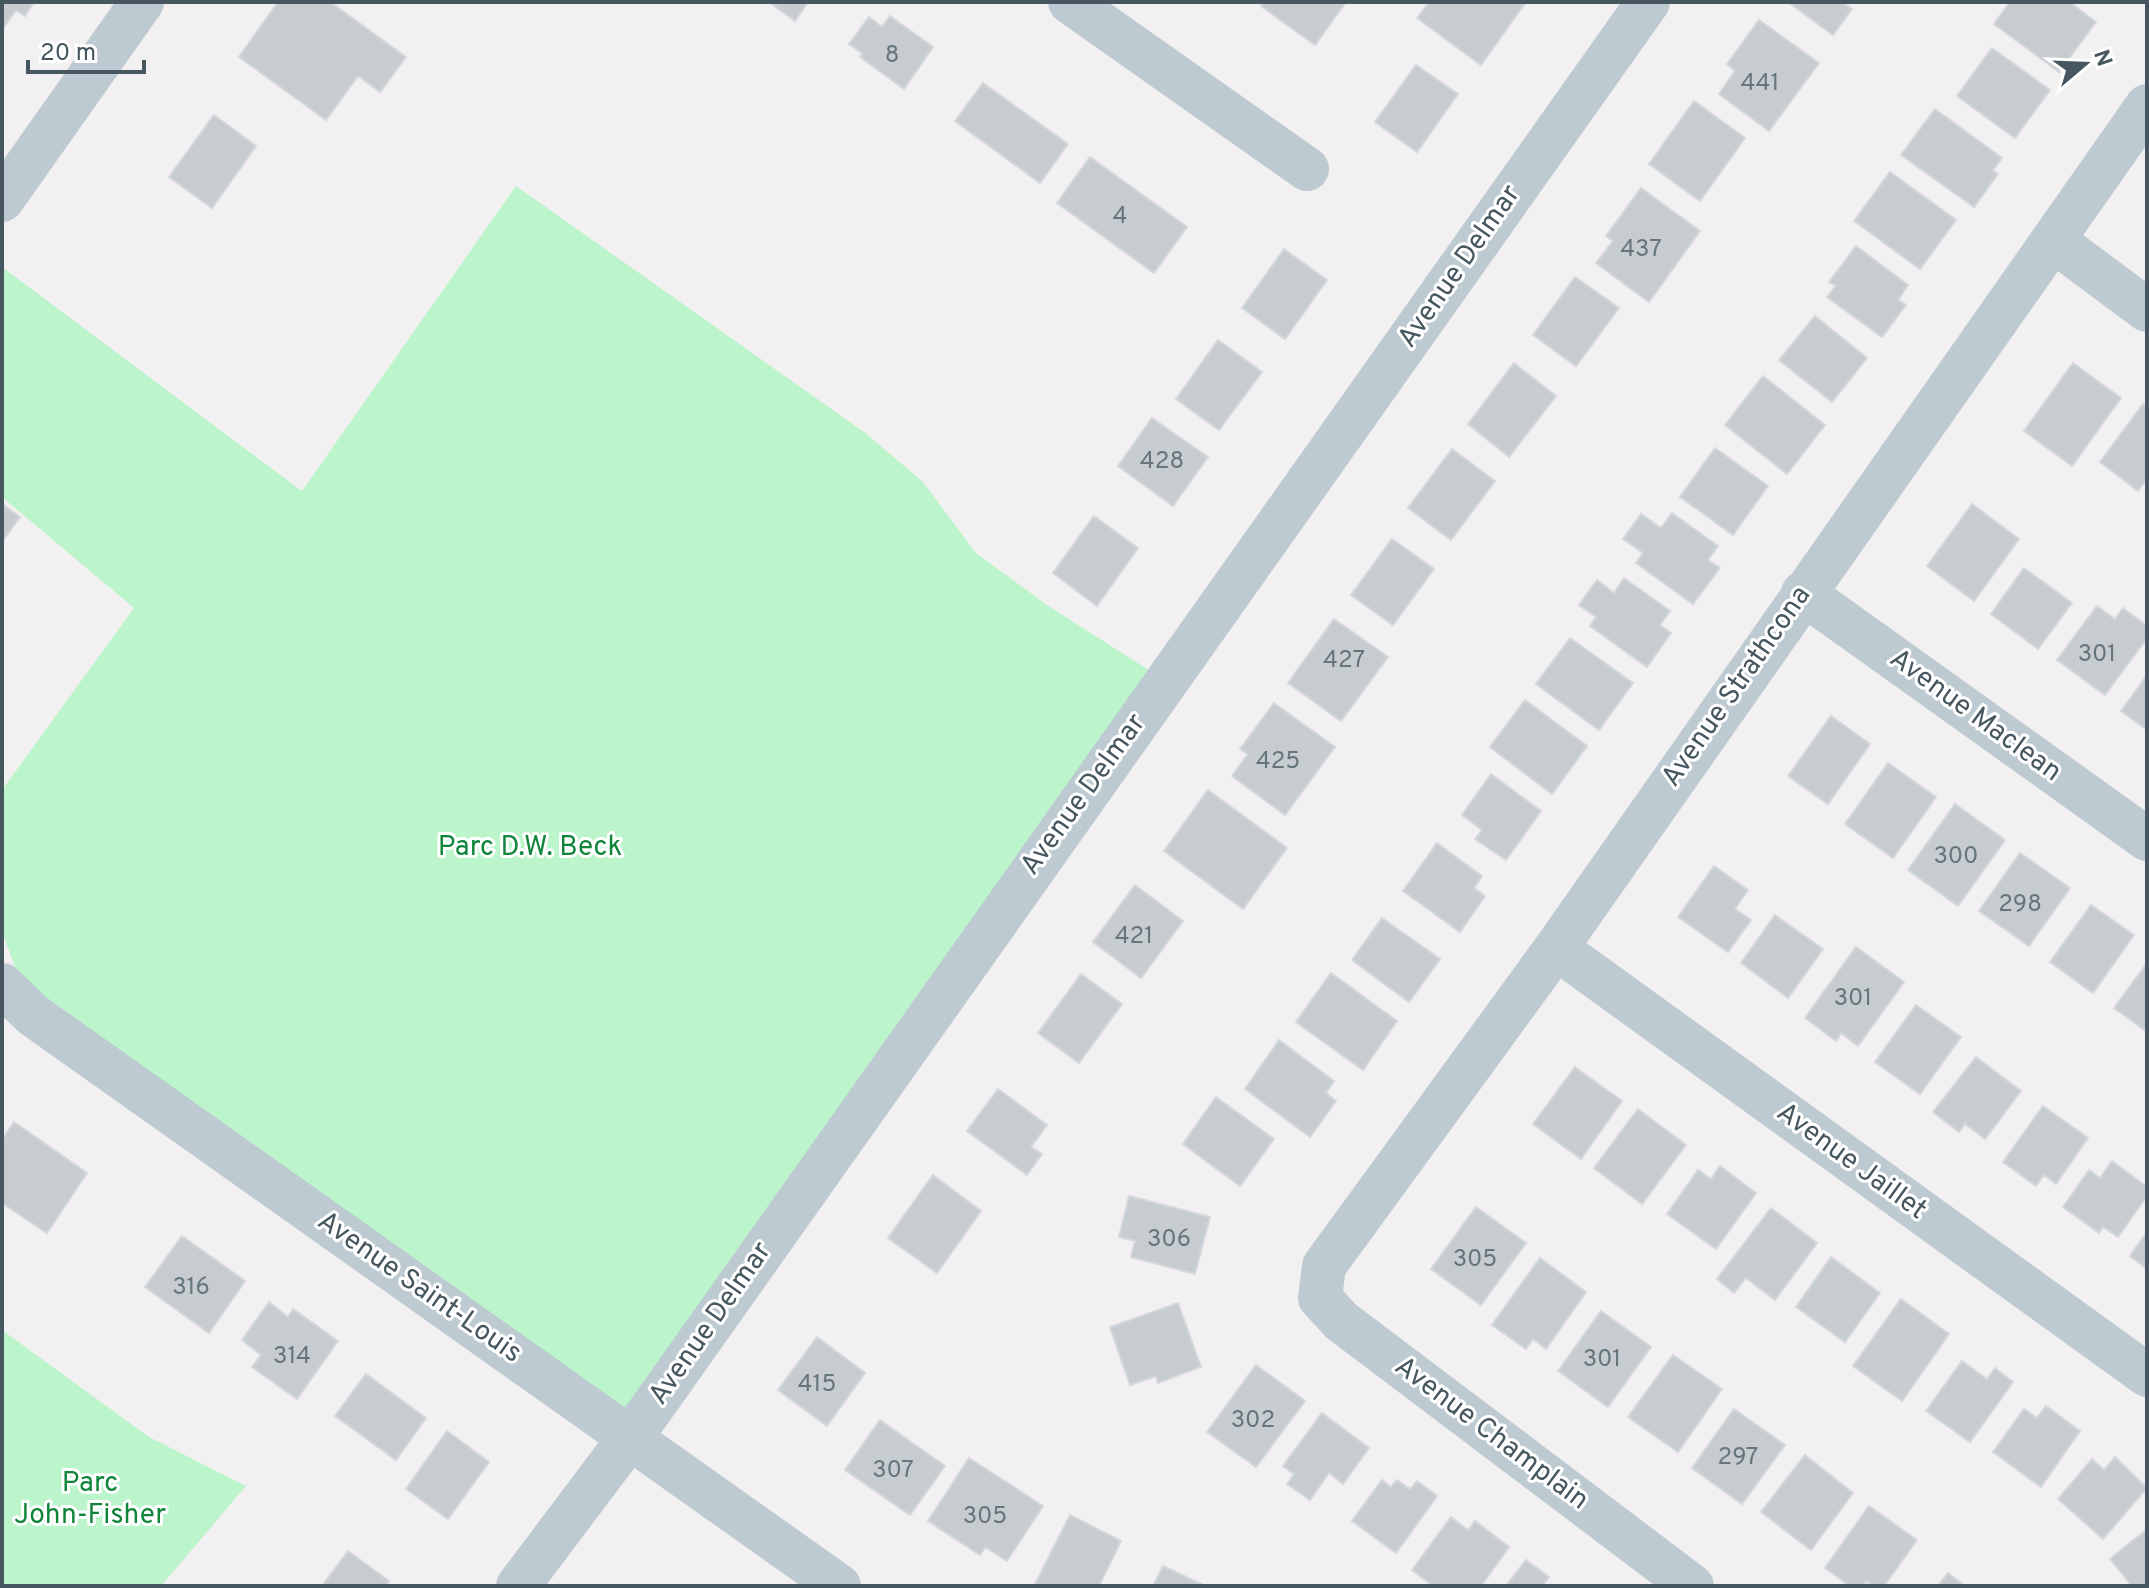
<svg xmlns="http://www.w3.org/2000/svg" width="2149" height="1588" viewBox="0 0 2149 1588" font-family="Overpass,sans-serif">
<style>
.green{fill:#bcf4cb}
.building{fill:#c7ccd0;stroke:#d4d8dd;stroke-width:2}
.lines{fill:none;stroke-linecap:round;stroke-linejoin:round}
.minor{stroke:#bdcad1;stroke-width:44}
.labels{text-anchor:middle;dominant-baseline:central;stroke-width:6;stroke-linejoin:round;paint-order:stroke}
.number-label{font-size:24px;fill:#66747c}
.street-label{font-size:28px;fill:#465760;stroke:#fff}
.park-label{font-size:28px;fill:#0f843b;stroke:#fff}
</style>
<rect width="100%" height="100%" fill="#f3f0f1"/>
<path class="green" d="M516 186 864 432 923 482 976 553 1047 605 1161 678 631 1436 33 1015 2 932V790L134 608 2 497V267L302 491Z
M2 1330 149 1437 246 1486 161 1586H2Z"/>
<path class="building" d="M2 2H34L25 16 16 10 2 30Z
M278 2H330L406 57 380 92 358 76 326 120 239 57Z
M769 2H808L795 21Z
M1263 2H1346L1315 45 1261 6Z
M1429 2H1526L1481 65 1417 18Z
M1788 2H1842L1852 9 1833 35Z
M2010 2H2069L2096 22 2059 72 1994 24Z
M890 16 933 47 904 89 860 57 863 54 849 44 869 17 882 27Z
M1759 20 1819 63 1769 131 1719 94 1735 71 1727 64Z
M1992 48 2050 90 2015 138 1957 96Z
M1416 65 1458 94 1417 152 1375 122Z
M983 83 1068 144 1040 183 955 121Z
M1694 101 1745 138 1700 201 1649 164Z
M1935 109 2002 158 1993 170 1998 174 1974 207 1901 155Z
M214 115 256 146 212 208 169 177Z
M1090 157 1187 227 1154 273 1057 203Z
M1890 172 1956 220 1920 269 1854 221Z
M1641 188 1700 231 1649 302 1596 263 1613 241 1606 236Z
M1856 246 1908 285 1898 300 1906 305 1882 337 1827 297 1836 286 1829 282Z
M1284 249 1327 280 1285 339 1242 308Z
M1575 277 1619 308 1576 366 1533 335Z
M1815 316 1867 358 1832 402 1779 360Z
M1218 340 1262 372 1219 430 1176 399Z
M1514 363 1556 396 1509 457 1468 424Z
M2073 363 2121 398 2072 466 2024 431Z
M1763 376 1825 425 1787 474 1725 425Z
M2143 404 2147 407V479L2138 491 2100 462Z
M1152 418 1208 457 1173 506 1118 466Z
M1715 448 1768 486 1733 535 1680 497Z
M1452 449 1495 481 1451 540 1408 508Z
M2 504 20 517 2 542Z
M1972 504 2019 539 1974 601 1927 566Z
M1672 513 1718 546 1708 560 1720 568 1693 604 1636 563 1643 553 1623 539 1641 514 1661 528Z
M1094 516 1138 548 1097 606 1053 573Z
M1392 539 1434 569 1393 625 1351 595Z
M2024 568 2072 603 2038 649 1991 614Z
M1624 578 1670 611 1660 625 1671 633 1647 667 1590 626 1596 617 1579 605 1597 580 1614 593Z
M2097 606 2115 619 2123 608 2147 626V638L2105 695 2057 660Z
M1334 619 1388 657 1341 721 1288 683Z
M1570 638 1633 683 1599 730 1536 684Z
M2147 675V730L2121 711Z
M1525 700 1587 746 1552 794 1490 747Z
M1274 703 1335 747 1285 815 1232 776 1248 754 1240 749Z
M1831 716 1870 744 1828 804 1788 776Z
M1888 763 1936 797 1893 858 1845 824Z
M1491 774 1541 811 1506 860 1475 839 1482 830 1462 815Z
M1208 790 1287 848 1243 909 1164 851Z
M1955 804 2005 840 1958 906 1908 870Z
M1437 843 1482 876 1474 888 1485 896 1460 932 1403 891Z
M2020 853 2070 888 2029 946 1979 911Z
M1714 866 1748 890 1735 909 1751 920 1728 952 1678 917Z
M1135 885 1183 921 1141 978 1093 942Z
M2091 905 2134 935 2093 993 2050 962Z
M1775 915 1823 949 1788 998 1741 963Z
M1382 918 1440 959 1409 1002 1352 960Z
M1856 947 1904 982 1858 1046 1841 1033 1836 1041 1805 1018Z
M2147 963V1032L2114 1008Z
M1331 973 1397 1021 1363 1070 1296 1022Z
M1081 974 1122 1004 1079 1063 1038 1033Z
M1916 1005 1961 1037 1920 1094 1875 1062Z
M1279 1040 1334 1081 1326 1093 1336 1101 1310 1137 1245 1089Z
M1976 1057 2021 1091 1985 1139 1965 1124 1959 1132 1933 1112Z
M1575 1067 1622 1101 1581 1159 1533 1124Z
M998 1089 1047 1125 1031 1147 1042 1154 1027 1175 967 1131Z
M1216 1097 1274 1139 1240 1186 1183 1144Z
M2043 1106 2088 1138 2056 1184 2044 1175 2036 1186 2003 1162Z
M1638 1109 1686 1145 1642 1204 1594 1168Z
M14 1122 87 1173 47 1233 2 1203V1140Z
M2112 1161 2147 1187V1196L2118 1237 2103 1227 2099 1233 2063 1207 2089 1170 2100 1178Z
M1720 1166 1756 1193 1716 1249 1667 1214 1698 1170 1711 1179Z
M933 1175 981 1211 937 1273 888 1238Z
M1129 1196 1210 1217 1195 1274 1131 1257 1135 1241 1119 1237Z
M1476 1207 1526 1243 1481 1305 1431 1269Z
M1771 1208 1817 1243 1775 1300 1746 1278 1734 1293 1717 1279Z
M2147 1232V1269L2130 1256Z
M182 1236 245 1281 209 1333 145 1287Z
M1831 1257 1880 1293 1845 1342 1796 1307Z
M1540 1258 1586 1292 1546 1349 1533 1339 1526 1349 1492 1325Z
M1901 1299 1949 1334 1902 1401 1853 1366Z
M269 1302 288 1317 293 1309 338 1341 297 1399 252 1367 261 1355 242 1340Z
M1178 1303 1201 1367 1158 1383 1156 1376 1130 1385 1110 1327Z
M1601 1311 1651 1347 1608 1407 1558 1371Z
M817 1337 865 1373 827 1426 778 1390Z
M1673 1355 1722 1389 1678 1452 1628 1417Z
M1962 1361 1987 1379 1995 1368 2013 1382 1970 1442 1926 1411Z
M1256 1365 1305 1401 1256 1467 1207 1432Z
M366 1374 426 1418 396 1460 335 1416Z
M2046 1406 2080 1431 2041 1487 1993 1452 2024 1409 2037 1418Z
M1734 1409 1785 1445 1742 1504 1692 1468Z
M1322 1413 1369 1448 1343 1484 1329 1473 1310 1500 1287 1484 1294 1474 1283 1466Z
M880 1420 945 1466 910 1515 845 1470Z
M447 1431 489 1462 448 1519 406 1489Z
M1805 1455 1853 1493 1811 1550 1761 1512Z
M2115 1457 2147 1488 2103 1539 2058 1499 2092 1459 2104 1470Z
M969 1458 1043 1506 1007 1561 985 1547 980 1555 928 1521Z
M1382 1480 1391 1487 1397 1480 1410 1489 1417 1481 1437 1496 1396 1553 1352 1521Z
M1869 1506 1917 1540 1884 1586H1873L1866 1581 1863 1586H1850L1825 1568Z
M1070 1515 1121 1541 1099 1586H1034Z
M1451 1517 1468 1530 1475 1521 1509 1547 1481 1586H1433L1412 1570Z
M2147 1529V1586H2132L2110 1559Z
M348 1551 389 1581 386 1586H322Z
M1526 1560 1549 1577 1542 1586H1506Z
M1163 1566 1201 1584 1205 1586H1153Z
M1948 1573 1965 1586H1938Z"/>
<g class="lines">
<path class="minor" d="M1070 2 1307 169
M2 200 142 2
M2053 240 2147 310
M1803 593 2147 839
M1556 948 2147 1375
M2 985 33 1015 839 1586
M518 1586 649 1412 1648 2
M1692 1586 1341 1321 1320 1298 1324 1266 1556 948 2147 106"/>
</g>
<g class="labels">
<g class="number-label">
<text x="892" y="56">8</text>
<text x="1760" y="84">441</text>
<text x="1120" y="217">4</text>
<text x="1641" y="250">437</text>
<text x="1162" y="462">428</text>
<text x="2097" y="655">301</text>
<text x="1344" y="661">427</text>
<text x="1278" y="762">425</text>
<text x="1956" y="857">300</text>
<text x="2020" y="905">298</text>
<text x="1134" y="937">421</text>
<text x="1853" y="999">301</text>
<text x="1169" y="1240">306</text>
<text x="1475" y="1260">305</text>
<text x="191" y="1288">316</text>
<text x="292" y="1357">314</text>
<text x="1602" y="1360">301</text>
<text x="817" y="1385">415</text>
<text x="1253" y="1421">302</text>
<text x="1738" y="1458">297</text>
<text x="893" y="1471">307</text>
<text x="985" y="1517">305</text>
</g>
<g class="street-label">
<text transform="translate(1460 267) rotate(-55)">Avenue Delmar</text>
<text transform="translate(1737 687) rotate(-55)">Avenue Strathcona</text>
<text transform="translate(1975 716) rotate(36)">Avenue Maclean</text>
<text transform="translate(1084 795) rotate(-54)">Avenue Delmar</text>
<text transform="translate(1851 1162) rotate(36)">Avenue Jaillet</text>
<text transform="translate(419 1288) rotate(35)">Avenue Saint-Louis</text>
<text transform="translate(711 1324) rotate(-55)">Avenue Delmar</text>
<text transform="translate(1491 1434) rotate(37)">Avenue Champlain</text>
</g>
<g class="park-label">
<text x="530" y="848">Parc D.W. Beck</text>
<text x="90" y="1484">Parc<tspan x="90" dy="32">John-Fisher</tspan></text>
</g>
</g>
<rect width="2149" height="1588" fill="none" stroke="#465760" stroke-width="8"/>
<g transform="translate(2085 64) rotate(71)" stroke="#ffffff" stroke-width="6" paint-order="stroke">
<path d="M0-6L14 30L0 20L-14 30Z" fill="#465760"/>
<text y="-12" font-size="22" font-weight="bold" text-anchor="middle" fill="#465760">N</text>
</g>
<path d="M28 60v12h116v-12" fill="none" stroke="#465760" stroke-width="4"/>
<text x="40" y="60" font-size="24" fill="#465760" stroke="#ffffff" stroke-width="6" paint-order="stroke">20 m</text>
</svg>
